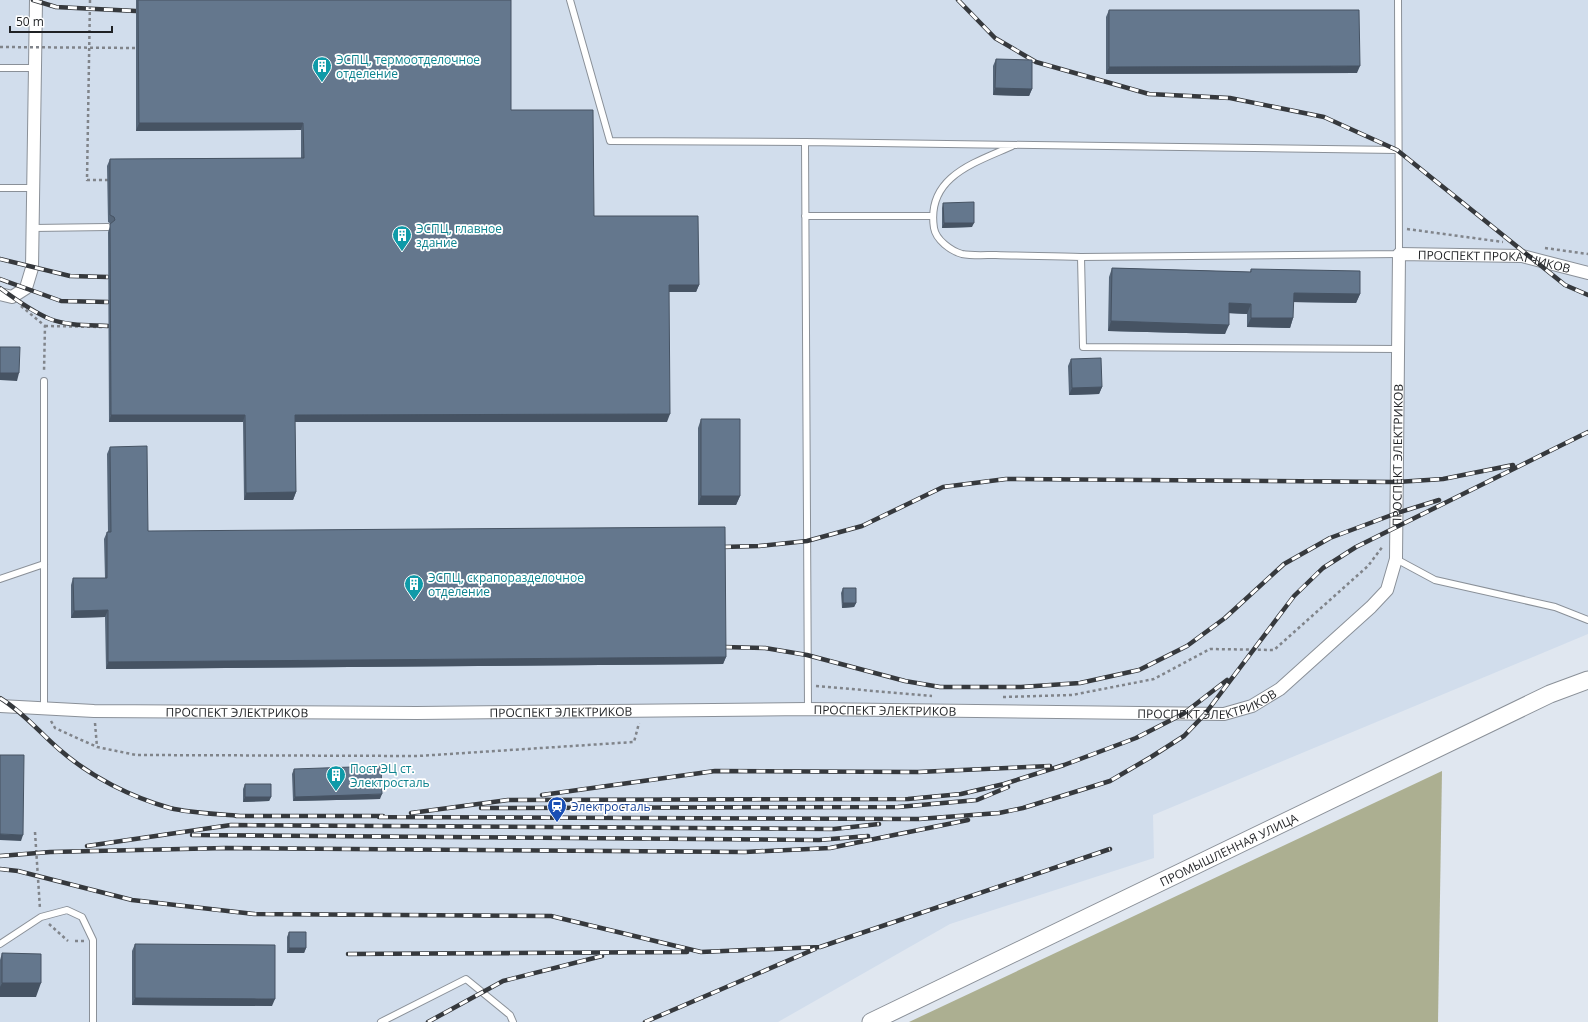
<svg xmlns="http://www.w3.org/2000/svg" width="1588" height="1022" viewBox="0 0 1588 1022" font-family="'Open Sans',sans-serif">
<style>
.built{fill:#d1ddec}
.forest{fill:#acaf91}
.lines{fill:none;stroke-linecap:round;stroke-linejoin:round}
.lane-casing{stroke:#8a9098;stroke-width:8}
.street-casing{stroke:#8a9098;stroke-width:14}
.secondary-casing{stroke:#8a9098;stroke-width:19}
.path{stroke:#80848a;stroke-width:2.5;stroke-dasharray:3 3;stroke-linecap:butt}
.lane{stroke:#fff;stroke-width:6}
.street{stroke:#fff;stroke-width:12}
.secondary{stroke:#fff;stroke-width:17}
.rail-casing{stroke:#36393d;stroke-width:4.5}
.rail{stroke:#fff;stroke-width:3;stroke-dasharray:9;stroke-linecap:butt}
.path-bridge{stroke:#80848a;stroke-width:2.5;stroke-dasharray:3 3;stroke-linecap:butt}
.wall{fill:#566679}
.shaded-wall{fill:#465363}
.building{fill:#64778d;stroke:#465363}
.labels{text-anchor:middle;dominant-baseline:central;stroke-width:3.5;stroke-linejoin:round;paint-order:stroke}
.culture-label{font-size:12px;fill:#0d838f;stroke:#fff;text-anchor:start}
.street-label{font-size:12px;fill:#1f2124;stroke:#fff}
.transit-label{font-size:12px;fill:#164399;stroke:#fff;text-anchor:start}
</style>
<rect width="100%" height="100%" fill="#e0e7f0"/>
<path class="built" d="M0 0H1588V634L1153 815 1154 858 950 924 778 1022H0Z"/>
<path class="forest" d="M1442 771 1438 1022H909Z"/>
<g class="lines">
<g class="lane-casing">
<path id="lane" d="M570 0 610 141 805 142 1397 150
M0 68H36
M805 142 808 709
M1012 146C974 163 926 177 934 228 936 240 951 251 962 254 972 256 985 255 996 255 1024 256 1053 256 1081 257L1083 347 1398 349
M0 188H34
M805 216H933
M33 228 108 227
M1081 257 1399 254 1398 0
M1396 559 1435 580 1555 607 1588 620
M0 579 44 564
M44 710V381
M0 944 41 917 67 910 82 917 93 940V1022
M381 1022 466 979 510 1015 513 1022"/>
</g>
<g class="street-casing">
<g id="street">
<path d="M0 294 12 297 26 288 32 268 36 0"/>
<path id="s1" d="M0 706 94 711 417 713 808 709 1224 714 1252 706 1280 689 1371 607 1387 590 1396 559 1399 254 1522 256 1588 273"/>
</g>
</g>
<g class="secondary-casing">
<g id="secondary">
<path id="s2" d="M871 1022 1550 694 1588 680"/>
</g>
</g>
<path class="path" d="M1407 229 1503 242
M1545 248 1588 254
M21 306 45 326 44 372
M45 326 102 327 111 325
M816 686 932 696
M1003 697 1072 695 1154 679 1210 649 1274 650 1368 566 1383 546
M51 721 55 728 97 747 136 755 418 756 634 742 639 723
M95 723 97 747
M35 832 40 909
M49 924 68 941
M75 941H84"/>
<use href="#lane" class="lane"/>
<use href="#street" class="street"/>
<use href="#secondary" class="secondary"/>
<g class="rail-casing">
<path id="rail" d="M33 0 56 7 136 11
M958 0 995 38 1036 62 1149 94 1230 98 1324 117 1397 150 1565 285 1588 295
M0 259 70 276 108 277
M0 279 61 301 108 302
M0 288C15 299 33 312 50 319 68 326 90 325 108 326
M722 547 759 546 807 541 862 526 943 487 1006 479 1397 482 1443 479 1513 465
M723 647 765 648 807 655 905 681 940 687H1021L1080 683 1139 670 1187 646 1225 618 1284 564 1330 538 1397 513 1439 500
M0 698C23 712 40 733 60 750 91 777 131 797 170 808 190 813 219 814 240 816
M542 795 715 771 918 772 1050 766
M481 808 898 807 977 800 1008 787
M411 813 508 800 908 799 961 794 1004 784 1064 765 1136 738 1183 714 1227 680
M236 816H383
M379 817 919 819 999 813 1023 808 1110 781 1151 757 1184 736 1205 714 1294 596 1323 568 1356 547 1588 432
M192 835 819 840 868 836
M87 846 231 825 834 829 879 824
M0 856 50 852 226 848 745 852 830 848 968 820
M0 869 18 871 132 900 254 914 551 916 701 952 820 947 1110 849
M348 954 687 952
M428 1022 503 981 602 956
M645 1022 815 949"/>
</g>
<use href="#rail" class="rail"/>
<path class="path-bridge" d="M90 0 87 180H108
M0 47 136 48"/>
</g>
<path class="wall" d="M136 0H511V110L594 216 699 285 696 292H669L667 422H295L296 492 293 500H244L243 422H109L108 232 111 224 108 222 107 166 110 159 301 158V130L136 131Z
M1109 10 1357 73 1106 74V17Z
M996 59 1032 89 1029 96 993 95V66Z
M943 203 972 227 942 228V208Z
M1112 268 1250 272 1251 269 1360 294 1356 303 1293 302V318L1290 328 1247 327V314L1229 313 1225 334 1108 331 1109 277Z
M1071 359 1102 387 1099 394 1069 395 1068 366Z
M701 419 740 496 736 505H698V428Z
M110 447 148 531 726 657 723 664 106 669 105 617 71 618V585L73 578H105L104 539 107 532H108L107 454Z
M843 588 856 603 854 607 842 608 841 593Z
M294 769 380 799 293 801 292 774Z
M245 784 271 797 269 801 243 802V789Z
M289 932 306 948 304 953H287V937Z
M135 944 272 1006 132 1005V951Z
M2 953 36 997H0V960Z"/>
<path class="shaded-wall" d="M1360 66 1357 73 1106 74 1109 67Z
M995 88 1032 89 1029 96 993 95Z
M139 123H303L301 130 136 131Z
M944 223H974L972 227 942 228Z
M669 285H699L696 292H667Z
M1294 293 1360 294 1356 303 1290 302Z
M1229 303 1251 304 1247 314 1226 313Z
M1251 318H1293L1290 328 1247 327Z
M1111 321 1229 325 1225 334 1108 331Z
M0 373H19L17 381 0 380Z
M1102 387 1099 394 1069 395 1072 388Z
M670 414 667 422H292L295 415Z
M111 415H245L243 422H109Z
M296 492 293 500H244L246 493Z
M701 496H740L736 505H698Z
M843 603H856L854 607 842 608Z
M108 610 105 617 71 618 74 611Z
M726 657 723 664 106 669 108 662Z
M382 794 380 799 293 801 295 797Z
M245 797H271L269 801 243 802Z
M0 834 23 835 21 841 0 840Z
M289 948H306L304 953H287Z
M2 983H41L36 997H0V987Z
M135 998 275 999 272 1006 132 1005Z"/>
<path class="building" d="M138 0H511V110H593L594 216H698L699 285H669L670 414 295 415 296 492 246 493 245 415H111L110 224 115 220 114 217 110 215V159L304 158 303 123H139Z
M1109 10H1359L1360 66 1109 67Z
M996 59 1032 60V89L995 88Z
M974 202V223H944L943 203Z
M1112 268 1251 272V269L1360 271V294L1294 293 1293 318H1251V304L1229 303V325L1111 321Z
M0 347H20L19 373H0Z
M1101 358 1102 387 1072 388 1071 359Z
M701 419H740V496H701Z
M147 446 148 531 725 527 726 657 108 662V610L74 611 73 578H107V532H111L110 447Z
M843 588H856V603H843Z
M0 755H24L23 835 0 834Z
M381 766 382 794 295 797 294 769Z
M245 784H271V797H245Z
M289 932H306V948H289Z
M135 944 275 945V999L135 998Z
M2 953 41 954V983H2Z"/>
<defs>
<g id="building-pin" transform="scale(1)"><path d="M0 17L-7.5 6A9.5 9.5 0 1 1 7.5 6Z" fill="#0f9aa8" stroke="#fff"/><path d="M-4-6H4V6H1V3H-1V6H-4ZM-2.5-4.3h1.7v1.8h-1.7ZM.8-4.3h1.7v1.8H.8ZM-2.5-1h1.7V.8h-1.7ZM.8-1h1.7V.8H.8Z" fill="#fff"/></g>
<g id="station-pin" transform="scale(1)"><path d="M0 17L-7.5 6A9.5 9.5 0 1 1 7.5 6Z" fill="#1a4fb4" stroke="#fff"/><path d="M-3-6H3Q5-6 5-4V2Q5 4 3 4L4.5 6H3L1.5 4h-3L-3 6H-4.5L-3 4Q-5 4-5 2V-4Q-5-6-3-6ZM-3.5-4v3h7v-3ZM-3.5 1v1.5H-2V1ZM2 1v1.5H3.5V1Z" fill="#fff"/></g>
</defs>
<g fill-rule="evenodd">
<use href="#building-pin" x="322" y="66"/>
<use href="#building-pin" x="402" y="235"/>
<use href="#building-pin" x="414" y="584"/>
<use href="#building-pin" x="336" y="775"/>
<use href="#station-pin" x="557" y="806"/>
</g>
<g class="labels">
<g class="culture-label">
<text x="336" y="59">ЭСПЦ, термоотделочное<tspan x="336" dy="14">отделение</tspan></text>
<text x="416" y="228">ЭСПЦ, главное<tspan x="416" dy="14">здание</tspan></text>
<text x="428" y="577">ЭСПЦ, скрапоразделочное<tspan x="428" dy="14">отделение</tspan></text>
<text x="350" y="768">Пост ЭЦ ст.<tspan x="350" dy="14">Электросталь</tspan></text>
</g>
<g class="street-label">
<text stroke="none"><textPath href="#s1" startOffset="1865">ПРОСПЕКТ ПРОКАТЧИКОВ</textPath></text>
<text stroke="none"><textPath href="#s1" startOffset="1568">ПРОСПЕКТ ЭЛЕКТРИКОВ</textPath></text>
<text stroke="none"><textPath href="#s1" startOffset="1209">ПРОСПЕКТ ЭЛЕКТРИКОВ</textPath></text>
<text stroke="none"><textPath href="#s1" startOffset="885">ПРОСПЕКТ ЭЛЕКТРИКОВ</textPath></text>
<text stroke="none"><textPath href="#s1" startOffset="561">ПРОСПЕКТ ЭЛЕКТРИКОВ</textPath></text>
<text stroke="none"><textPath href="#s1" startOffset="237">ПРОСПЕКТ ЭЛЕКТРИКОВ</textPath></text>
<text stroke="none"><textPath href="#s2" startOffset="397">ПРОМЫШЛЕННАЯ УЛИЦА</textPath></text>
</g>
<g class="transit-label">
<text x="571" y="806">Электросталь</text>
</g>
</g>
<path d="M10 26v6h102v-6" fill="none" stroke="#1f2124" stroke-width="2"/>
<text x="16" y="26" font-size="12" fill="#1f2124" stroke="#ffffff" stroke-width="3" paint-order="stroke">50 m</text>
</svg>
